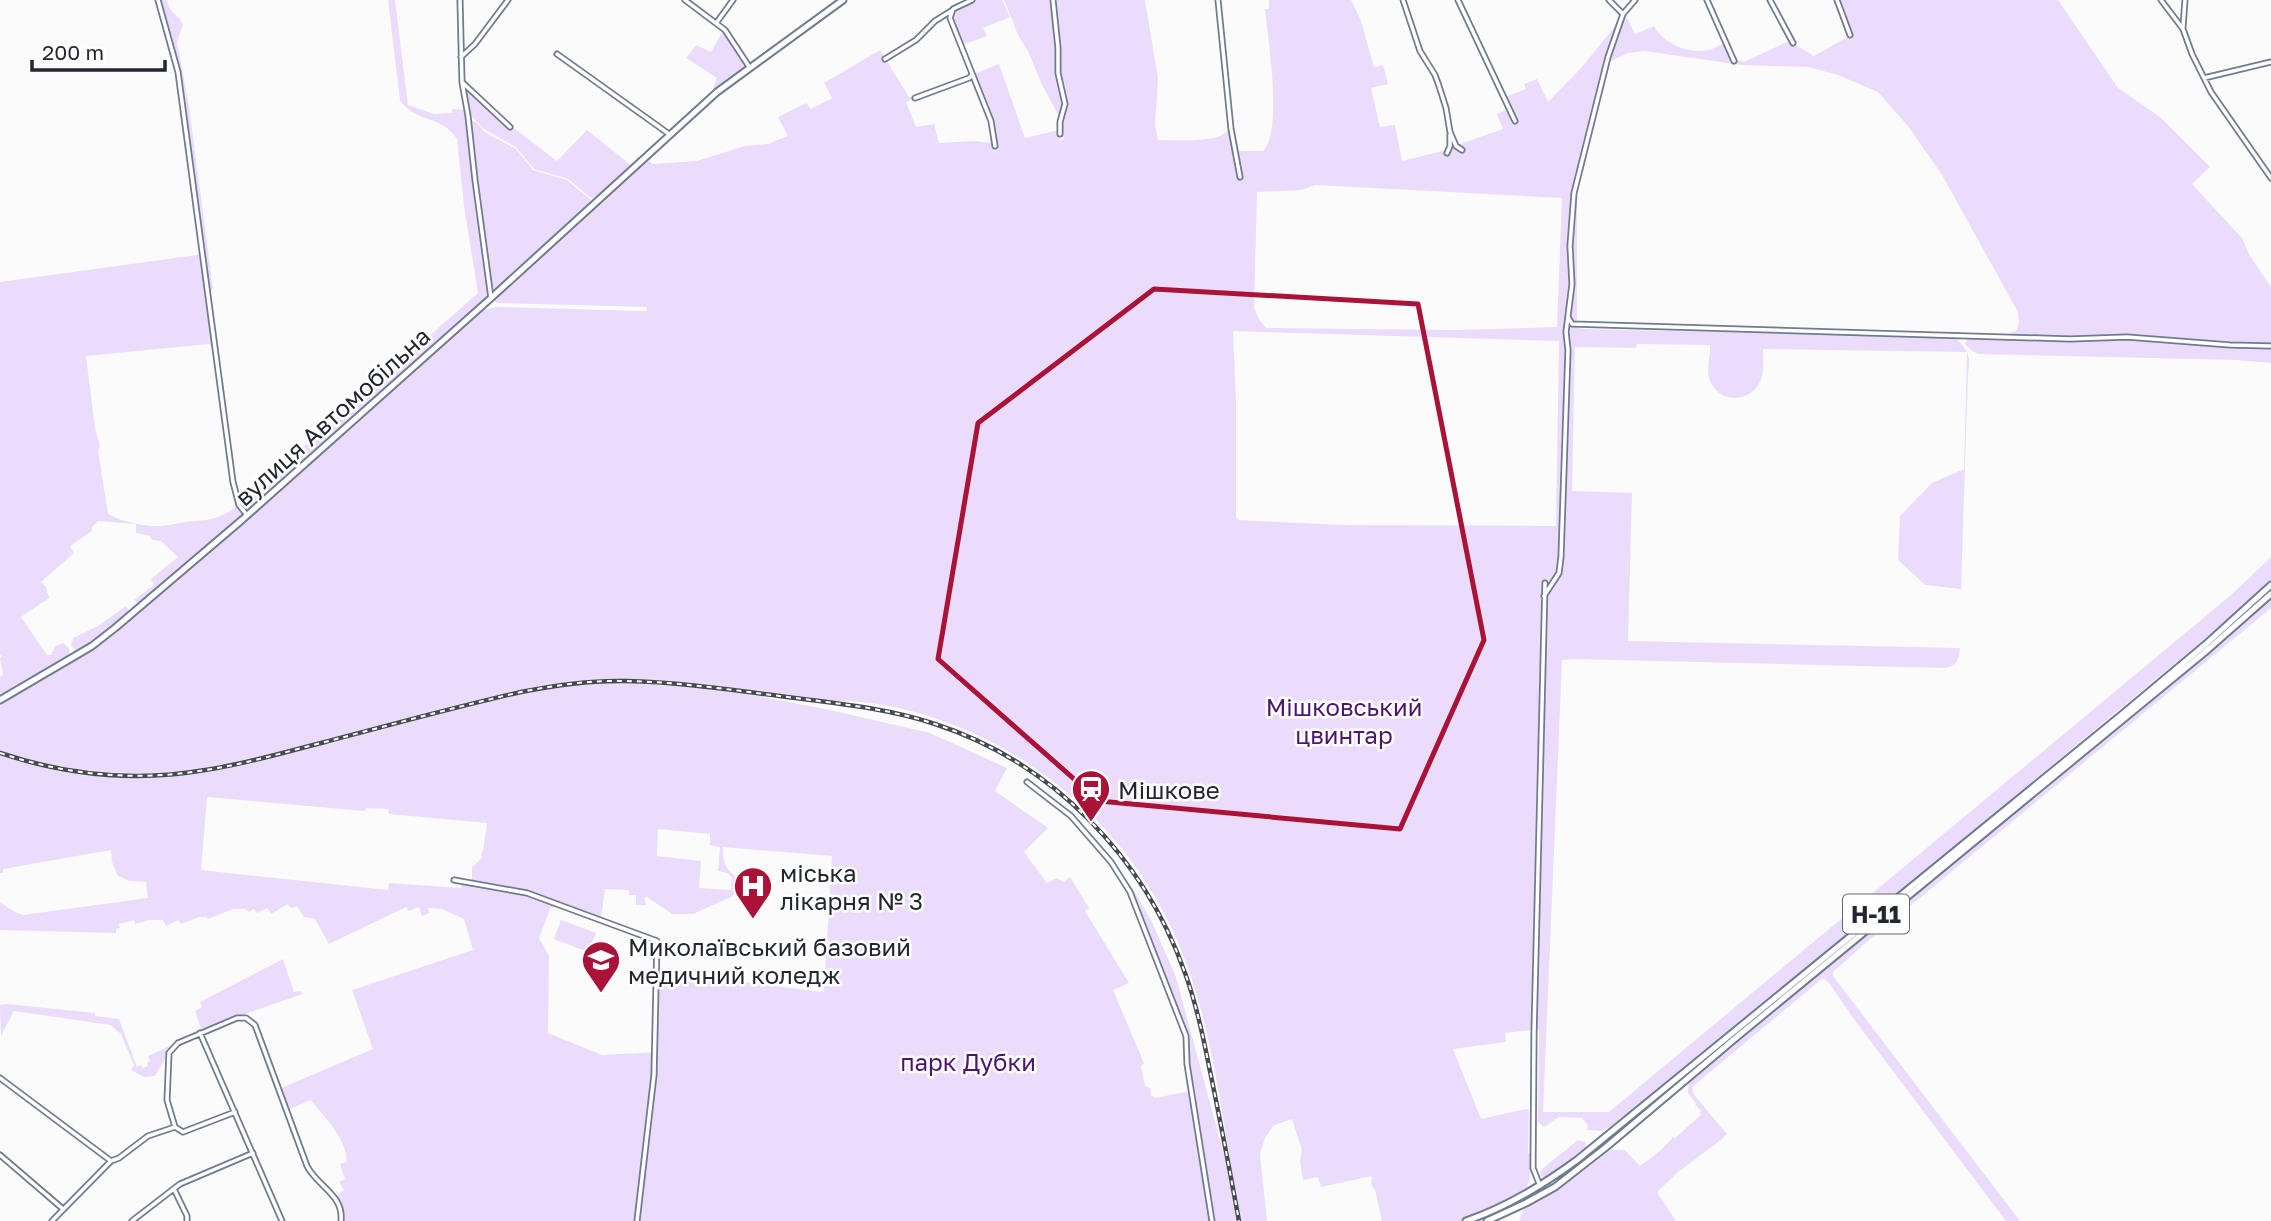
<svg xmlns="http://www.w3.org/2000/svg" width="2271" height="1221" viewBox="0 0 2271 1221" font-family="'Golos Text',sans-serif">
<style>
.green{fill:#ecdcfb;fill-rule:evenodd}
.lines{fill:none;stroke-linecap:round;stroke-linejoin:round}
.street-casing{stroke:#707b8f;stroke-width:7}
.secondary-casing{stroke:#707b8f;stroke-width:9}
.primary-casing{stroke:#707b8f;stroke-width:9}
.street{stroke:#fff;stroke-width:3.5}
.secondary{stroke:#fff;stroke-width:5}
.primary{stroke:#fff;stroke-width:5}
.rail-casing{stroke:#464a51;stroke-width:4.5}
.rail{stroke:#fff;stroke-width:2;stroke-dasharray:5;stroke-linecap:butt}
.marked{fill:none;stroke:#aa1337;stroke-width:5;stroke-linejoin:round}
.labels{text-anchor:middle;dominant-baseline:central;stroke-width:5;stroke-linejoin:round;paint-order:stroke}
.shield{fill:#fff;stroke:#65686e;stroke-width:2}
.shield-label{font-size:23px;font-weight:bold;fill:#232830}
.street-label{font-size:24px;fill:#232830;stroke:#fff}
.park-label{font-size:24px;fill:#4d156f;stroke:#fff}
.poi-label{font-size:24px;fill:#232830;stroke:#fff;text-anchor:start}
</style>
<rect width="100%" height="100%" fill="#fbfbfb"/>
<path class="green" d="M159 0H167C171 17 179 13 183 25L177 42 189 106 213 289 209 292 179 72Z
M388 0H395L408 105 434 114 452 113V109L466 110 473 181 488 295 486 300 246 512 240 502 478 293 464 206 457 139C442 115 415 123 400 100Z
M973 0H1002L1010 17 983 28 987 36 962 45 951 18 952 11Z
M1004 0H1052L1058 48 1057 66 1064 104 1060 118 1041 83 1029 53 1018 35Z
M1054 0H1145L1158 78 1155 125 1158 140C1178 140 1199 142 1217 137 1224 135 1226 131 1233 129L1236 151H1263C1283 132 1268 38 1265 9H1269V0H1351L1361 21 1374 67 1383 65 1388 84 1371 88 1380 127 1395 125 1402 161 1446 150 1449 147V132L1457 145 1503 129 1497 114 1510 108 1505 97 1526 89 1524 84 1537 79 1548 102 1582 67 1619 21 1607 56 1572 193 1569 245 1572 284 1565 334 1566 350 1561 454 1560 557 1557 573 1552 581 1542 580 1531 1030 1505 1033 1506 1042 1453 1049 1481 1119 1526 1109 1529 1110 1528 1153 1531 1155C1531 1168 1531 1183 1523 1194L1463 1221H1382L1375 1190 1371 1184 1372 1176 1321 1187 1318 1177 1303 1180 1300 1161 1302 1150 1292 1119 1274 1125 1265 1138 1260 1154 1267 1221H1241C1220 1117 1214 1008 1164 913 1108 805 999 724 878 704 859 701 839 701 819 700 799 698 779 694 759 692 698 685 636 674 574 682 525 688 478 701 431 713 371 729 311 745 251 760 160 779 89 779 0 751V703L93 648 117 630 253 513 481 310 497 307 647 311V307L497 303 493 300 646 158 652 164 697 161 745 146 768 144 788 136 778 117 806 103 811 109 832 98 824 83 880 50 909 97H915V99L906 102 916 127 934 124 939 143 974 141 991 143 995 140 992 120 974 74 999 64 1025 138 1059 130 1060 141 1064 139C1057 127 1066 116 1066 103 1066 94 1061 85 1060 76 1056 51 1056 25 1054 0ZM1315 185 1562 198 1557 327 1456 330 1266 328 1259 319 1254 307 1257 192 1302 190ZM1233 331 1559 341 1556 526 1341 525 1238 520 1236 517V403Z
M1838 0H2058L2118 88 2160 117 2210 167 2192 184 2242 238 2250 256 2271 287V346L2124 338 2271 348V363L2236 360 1979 354 1972 351 1965 344 1968 338 1583 327 1574 324 1570 316 1574 284 1571 252 1574 193 1609 58 1625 14 1635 34 1654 26C1663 44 1689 54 1708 50 1714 49 1719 45 1725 43L1735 59 1744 62 1789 41 1814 56 1851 35ZM1645 51 1741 65 1808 67 1838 75 1878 92 1908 126 1942 175 2018 312 2019 322 2017 330 2010 334 1581 324 1577 321V195L1611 61 1628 53Z
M723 31 747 67 715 90 713 88 717 78 686 58 696 45 711 52Z
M464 86 511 126 557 161 587 130 632 166 597 198H591L568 179 534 169 516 147 484 129 470 115Z
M471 120 477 123 486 133 516 149 533 170 567 180 591 200 584 210 495 291 491 285Z
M201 252 214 348 209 344 86 356 95 428 100 446 98 450 108 514C122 522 145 527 162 526 173 525 184 521 195 521 212 520 223 517 237 506L243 515 139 605 134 600 154 585 151 579 178 557 161 541 152 540 150 536 136 533V524L98 521 92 527V531L70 546 74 553 41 582 46 587 49 598 21 617 47 655H51L55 646 63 643 69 648 70 656 0 698V677L3 675 0 658 2 656 0 655V282L197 255Z
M1569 326 1584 329 1955 337C1966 349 1972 355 1968 372L1961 589 1925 585 1898 560 1900 516 1932 483 1964 469 1967 352 1763 349C1763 360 1765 371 1760 382 1748 405 1717 403 1709 378 1706 367 1711 356 1710 345L1637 344 1636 348 1575 347 1572 491 1632 493 1628 641 1960 648C1959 659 1957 666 1945 668L1574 659 1562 660 1543 1112H1609L2231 595 2271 557V582L2249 602 1683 1071 1610 1127 1602 1131 1587 1130 1588 1125 1582 1118 1559 1117 1544 1127 1538 1122 1539 1030 1536 1028 1543 652 1546 598 1561 574 1563 557Z
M2271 597V608L1870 939 1833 972V976L2020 1221H2006L1856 1022 1829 983 1823 978 1692 1087 1694 1095 1727 1134 1722 1139 1677 1173 1658 1191V1194L1676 1221H1519L1524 1209 1562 1187 1611 1150H1625L1640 1166C1653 1157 1664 1148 1673 1137L1675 1138 1702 1114H1700L1701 1111 1697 1106 1695 1107 1696 1104 1688 1093 1689 1080 2207 653Z
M126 606 130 613 90 644 78 651 75 650 71 645 73 638 98 626Z
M603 683H649L747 694 830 710 930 733 1007 768 995 791 1048 828 1024 852 1047 883 1057 878 1064 882 1070 877 1089 908 1085 911 1129 983 1113 990 1144 1063 1141 1066 1145 1086 1150 1088 1151 1095 1155 1098 1190 1091 1210 1221H343V1208L336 1196 344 1190 339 1182 345 1179 340 1164 346 1162C349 1141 323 1116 311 1100L287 1110 279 1089 373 1049 352 990 473 950 464 919 442 909 428 908 429 913 422 916 419 907 409 911 406 907 329 944 315 919 304 917 297 906 291 908 288 904 271 914 267 908 257 913 254 909 248 912 246 909H233L208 919 206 917H199L181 924 178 920 166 926 163 920H149L135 924 134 920 119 924 120 928 116 929V933L0 930V902L15 912 23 915 148 898 146 882 130 881 118 876 112 862 111 850 3 869V873H0V754C50 769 100 779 151 777 203 776 253 762 303 749 401 723 501 689 603 683ZM207 797 365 811 366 808 388 809 389 814 487 823 483 851 481 854 482 858 472 867V881L528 891 601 917 605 889 629 890V895H636V905H646L644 898 647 897 672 914H693L733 896 738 879C726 869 722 862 723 847L832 856 824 992 713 978 663 969 659 972 657 1052 602 1055 548 1033 549 956 539 938 550 909 558 905 507 890 462 883 461 888 389 883 388 890 201 870ZM658 829 710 834V845L720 847 718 871 727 873 732 877 731 890 699 888 701 861 657 856Z
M1130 884 1151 920 1176 977 1224 1155 1238 1221H1214L1188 1064 1187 1036 1128 885Z
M561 920 596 933 588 952 554 939Z
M283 959 294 992 300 991 303 994 201 1029 195 1011 202 1007 200 1002Z
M7 1004 95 1013V1016L119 1019 137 1067 141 1065 143 1068 148 1066 147 1063 150 1061 148 1056 174 1044 155 1076 144 1077 131 1070 134 1065 121 1034 110 1025 14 1011 1 1036 0 1005Z
M1578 1140 1586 1142V1147L1547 1178 1540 1176 1542 1169Z"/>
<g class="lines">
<g class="street-casing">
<path id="street" d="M158 0 178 72 233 482 239 505 247 515
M460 0 462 82 468 116 475 180 491 298
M685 0 725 30 750 68
M972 0 953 9 950 18 991 121 995 146
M1053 0 1058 48V73L1065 104 1060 122V134
M1218 0 1231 129 1240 177
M1403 0 1420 51 1435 75 1439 86 1446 108 1450 132 1456 146 1462 150
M1458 0 1515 121
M1609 0 1623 14
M1707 0 1734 61
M1770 0 1793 43
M1837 0 1850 35
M2161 0 2183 29 2192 54 2211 92 2271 178
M717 22 733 0
M2183 27 2185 0
M557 54 669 134
M461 57 475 44 508 0
M885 59 916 40 935 21 951 11
M2204 78 2271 62
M463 83 510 127
M915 98 969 78 972 75
M1447 153 1450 146V134
M1568 317 1572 324 2070 339 2127 337 2230 345 2271 346
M1544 596 1559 573 1561 557 1568 350 1566 332 1572 284 1570 246 1574 193 1608 57 1623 14 1635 0
M1027 782 1071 816 1111 862 1130 892 1186 1036 1187 1064 1212 1221
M454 880 527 893 657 941 654 1075 637 1221
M200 1033 282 1221
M0 1078 111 1161
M235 1112 183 1132 175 1127 167 1100 169 1053 178 1043 237 1018H246L255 1025 307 1166C317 1186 344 1195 341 1221
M0 1155 63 1209
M1540 1186 1533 1168 1534 1033 1545 583
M174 1189 187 1216V1221
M52 1221 111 1161 119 1158 148 1136 175 1127
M132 1221 180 1184 253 1153"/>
</g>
<g class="secondary-casing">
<path id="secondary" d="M0 700 92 646 115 628 243 519 491 298 717 92 843 0"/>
</g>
<g class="primary-casing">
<path id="primary" d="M1466 1221C1507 1207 1543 1185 1577 1160L2125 712 2206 644 2271 585
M1487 1221 1526 1203 1555 1187 1605 1148 1738 1036 2205 652 2271 594"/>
</g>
<use href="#street" class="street"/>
<use href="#secondary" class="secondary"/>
<use href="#primary" class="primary"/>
<g class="rail-casing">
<path id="rail" d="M0 753C66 775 136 782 205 770 246 764 285 752 325 742 390 725 455 707 521 692 556 685 591 680 626 681 683 682 739 691 795 698 842 704 890 709 935 724 1052 762 1144 857 1185 973 1197 1006 1204 1041 1211 1076 1221 1124 1230 1172 1239 1221"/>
</g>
<use href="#rail" class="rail"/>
</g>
<path class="marked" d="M1154 289 1418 304 1484 640 1400 829 1099 801 938 659 978 423Z"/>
<defs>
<g id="station-pin" transform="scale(2.0125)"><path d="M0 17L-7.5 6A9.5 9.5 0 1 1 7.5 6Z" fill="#aa1337" stroke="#fff"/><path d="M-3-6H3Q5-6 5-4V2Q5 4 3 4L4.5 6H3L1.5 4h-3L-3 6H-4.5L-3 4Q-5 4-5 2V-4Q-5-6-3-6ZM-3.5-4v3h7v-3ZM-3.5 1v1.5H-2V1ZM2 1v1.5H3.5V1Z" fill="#fff"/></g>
<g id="hospital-pin" transform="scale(2.0125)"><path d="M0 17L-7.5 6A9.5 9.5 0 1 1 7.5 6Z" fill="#aa1337" stroke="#fff"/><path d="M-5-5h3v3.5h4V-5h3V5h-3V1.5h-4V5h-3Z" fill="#fff"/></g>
<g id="university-pin" transform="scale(2.0125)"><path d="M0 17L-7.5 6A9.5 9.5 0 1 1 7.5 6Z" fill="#aa1337" stroke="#fff"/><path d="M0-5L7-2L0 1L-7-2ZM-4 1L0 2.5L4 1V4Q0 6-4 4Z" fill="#fff"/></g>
</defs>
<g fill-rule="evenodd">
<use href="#station-pin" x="1091" y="789"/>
<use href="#hospital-pin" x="753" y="886"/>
<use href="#university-pin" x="601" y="960"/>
</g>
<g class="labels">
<rect class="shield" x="1843" y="894.5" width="66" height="39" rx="5"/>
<g class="shield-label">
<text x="1876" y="914">Н-11</text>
</g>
<g class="street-label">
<text transform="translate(332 416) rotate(-42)">вулиця Автомобільна</text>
</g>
<g class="park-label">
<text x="1344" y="706">Мішковський<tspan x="1344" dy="28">цвинтар</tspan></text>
<text x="968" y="1061">парк Дубки</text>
</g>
<g class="poi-label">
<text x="1118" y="789">Мішкове</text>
<text x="780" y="872">міська<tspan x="780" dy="28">лікарня № 3</tspan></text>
<text x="628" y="946">Миколаївський базовий<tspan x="628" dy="28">медичний коледж</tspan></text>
</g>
</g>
<path d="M32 60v10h133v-10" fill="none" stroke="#232830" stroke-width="3.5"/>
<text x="42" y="60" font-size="21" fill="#232830" stroke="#ffffff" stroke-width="5" paint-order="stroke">200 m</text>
</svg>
